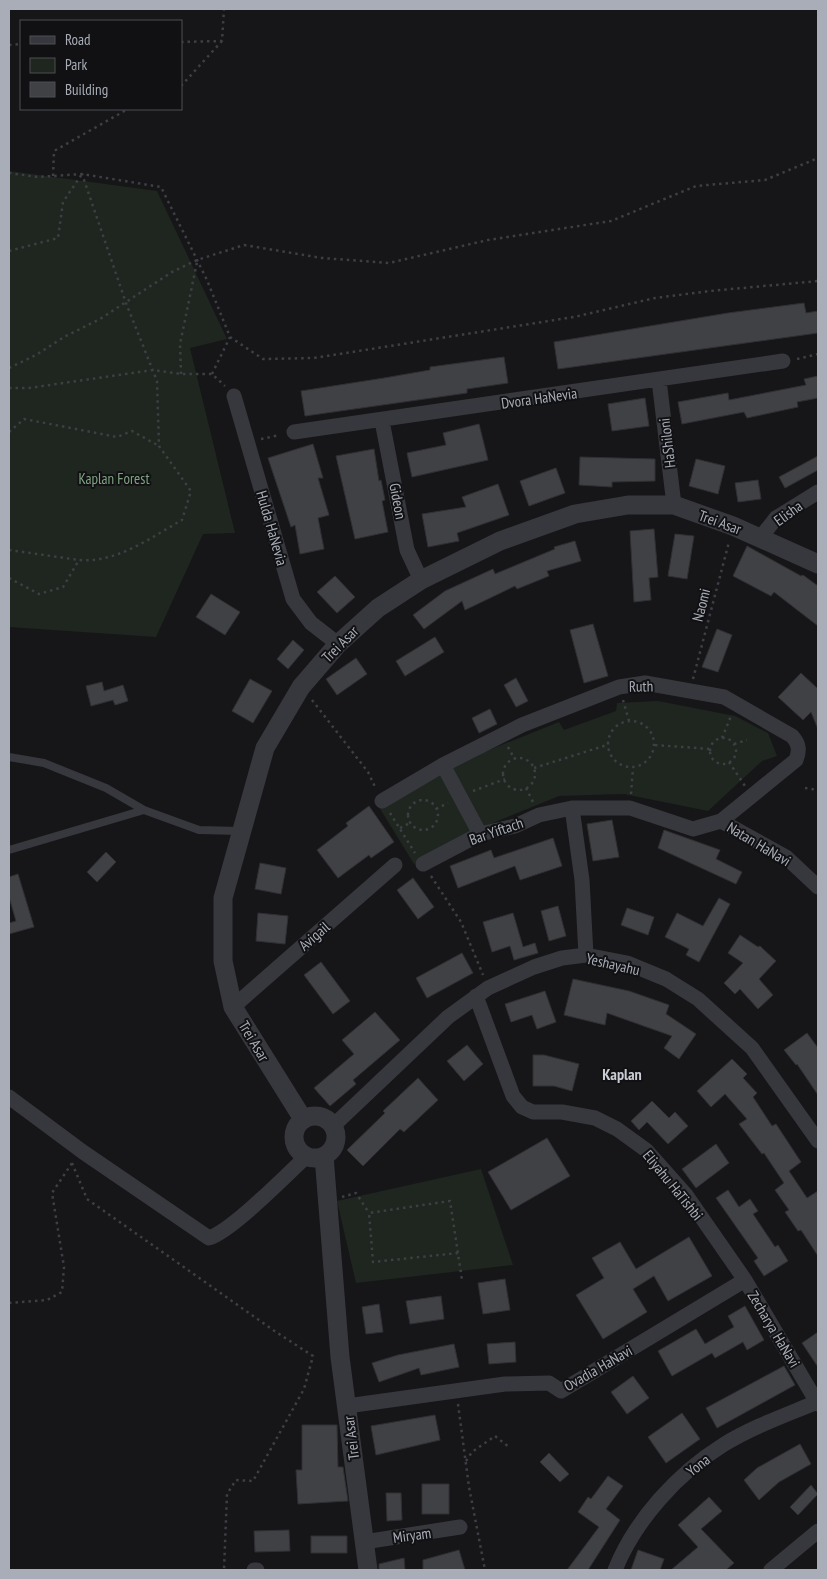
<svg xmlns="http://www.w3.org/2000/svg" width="827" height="1579" viewBox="0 0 827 1579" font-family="'PT Sans Narrow',sans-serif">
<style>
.green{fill:#1e261f}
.building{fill:#404145;stroke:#303034}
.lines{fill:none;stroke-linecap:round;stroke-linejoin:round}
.path{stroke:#3d3f44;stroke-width:2.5;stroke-dasharray:2.5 4;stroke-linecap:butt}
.service{stroke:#37383d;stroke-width:8}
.minor{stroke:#37383d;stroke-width:15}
.tertiary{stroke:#37383d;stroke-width:19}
.labels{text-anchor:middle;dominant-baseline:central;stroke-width:4;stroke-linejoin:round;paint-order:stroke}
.street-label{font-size:15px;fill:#a8adb8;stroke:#111113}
.park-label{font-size:15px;fill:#7fa381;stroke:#111113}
.neighbourhood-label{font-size:16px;font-weight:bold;fill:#c9ccd4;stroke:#111113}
</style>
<rect width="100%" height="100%" fill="#161618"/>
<path class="green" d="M9 171 157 191 227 339 190 348 235 533 203 534 156 637 9 627Z
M658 701 735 716 768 733 777 756 762 761 708 811 624 794 559 796 483 827 414 864 379 807 469 758 559 722 564 730 616 711 617 703Z
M481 1169 513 1265 356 1283 337 1201Z"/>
<path class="building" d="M804 303 806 313 818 311V333L558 369 554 342 728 313Z
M504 357 508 383 467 389V393L305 416 301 391 384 378 430 370V367Z
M818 376V398L797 402 798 407 747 418 744 412 682 424 678 402 728 393 729 400 806 385 804 379Z
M645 398 649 426 612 431 608 404Z
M479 424 488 460 412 477 407 453 446 445 443 433Z
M313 444 323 478H318L329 515 318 518 324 549 300 554 295 525 291 527 268 458Z
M374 449 379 481 381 480 385 500 382 501 388 532 355 539 336 456Z
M818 456V470L785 488 779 477Z
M580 457 655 459V481L612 482V487L579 485Z
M696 459 725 466 718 494 689 486Z
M556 468 565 493 529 506 520 481Z
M758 480 761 499 738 502 735 483Z
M498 484 509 515 457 533 459 541 428 547 422 514 466 507 462 497Z
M654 529 658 577 649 578 651 600 634 602 630 531Z
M675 534 694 536 687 579 668 576Z
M575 541 581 561 547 571 549 576 517 589 515 586 465 610 462 601 424 629 413 615 445 591 493 569 495 574 555 549 554 547Z
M747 546 801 576 803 575 818 586V626L774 592 771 596 733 576Z
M335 576 355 597 337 613 317 592Z
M211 594 240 612 225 635 196 617Z
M593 624 608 676 584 683 570 630Z
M717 629 732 635 718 672 702 667Z
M435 637 444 652 405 676 396 661Z
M293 640 304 650 288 669 277 659Z
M356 658 367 674 337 695 326 679Z
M801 673 818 689V729L811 712 803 720 778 697Z
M516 678 528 701 516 707 504 685Z
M250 679 272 691 253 723 232 711Z
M102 682 104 691 123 685 128 701 115 705 113 700 91 706 86 686Z
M490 709 497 724 479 733 472 718Z
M369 806 394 842 371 858 369 855 338 878 317 850 348 826 346 823Z
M612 820 619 857 593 861 587 824Z
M664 830 720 850 716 859 742 872 736 884 658 848Z
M553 838 562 866 520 880 515 866 458 888 450 866 491 850 494 858Z
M106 852 116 862 97 882 87 872Z
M260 863 286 868 281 894 255 889Z
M18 874 34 927 9 934V923L16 921 9 897V877Z
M413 878 434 907 418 919 397 890Z
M719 898 730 904 699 962 686 955 689 949 665 937 677 913 703 926Z
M558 906 566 936 549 941 541 911Z
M627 908 654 917 648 935 621 925Z
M258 913 288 916 285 944 256 941Z
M513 913 523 947 535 943 538 953 514 960 510 946 492 952 483 922Z
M740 935 758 947 760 946 776 961 759 979 773 995 758 1009 740 989 735 994 724 983 743 963 728 953Z
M462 953 473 973 427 998 416 978Z
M321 962 350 1001 333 1014 304 975Z
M573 979 629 991 669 1005 666 1014 696 1034 679 1059 664 1048 672 1036 607 1013 605 1025 564 1015Z
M545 991 556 1022 537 1029 532 1015 511 1022 505 1004Z
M375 1012 400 1040 353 1080 356 1084 330 1106 314 1088 354 1054 342 1040Z
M807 1033 818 1048V1095L797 1064 796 1065 784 1050Z
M467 1045 483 1064 464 1081 447 1061Z
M533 1055H544L579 1064 572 1091 554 1086H533Z
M732 1059 747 1074 743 1078 757 1093 753 1097 772 1126 776 1124 801 1162 789 1171 807 1198 818 1191V1256L801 1230 798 1231 785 1212 789 1210 775 1190 784 1183 764 1153 762 1154 739 1124 747 1119 725 1094 711 1107 697 1091Z
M418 1078 438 1100 404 1132 400 1129 363 1166 347 1150 385 1113 383 1111Z
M652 1101 669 1118 675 1112 688 1126 668 1144 647 1122 639 1130 631 1121Z
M547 1138 570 1176 511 1210 488 1172Z
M716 1144 729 1163 696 1188 682 1169Z
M728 1190 739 1207 750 1199 758 1211 753 1214 775 1247 778 1245 788 1261 764 1276 754 1261 758 1258 716 1198Z
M689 1237 712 1276 668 1301 654 1276 633 1289 647 1312 603 1339 576 1295 604 1278 592 1258 620 1242 636 1269Z
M505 1279 510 1310 483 1314 478 1283Z
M441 1296 444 1319 410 1324 406 1301Z
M379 1304 383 1332 366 1334 362 1307Z
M745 1306 764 1340 747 1350 743 1342 715 1358 712 1353 672 1376 658 1351 696 1329 705 1344 734 1327 728 1316Z
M818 1332V1367L802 1343Z
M515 1342 516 1362 489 1364 487 1344Z
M454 1344 459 1367 421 1375 419 1368 379 1382 372 1363 398 1355Z
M784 1366 795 1385 717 1428 706 1408Z
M633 1376 649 1398 627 1414 611 1392Z
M682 1413 700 1439 666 1463 648 1437Z
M435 1415 440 1440 376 1455 371 1426Z
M302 1425H337L338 1467H343L348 1501 298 1504 296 1470H302Z
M800 1444 811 1464 779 1482 759 1500 744 1480 757 1468Z
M549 1453 569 1474 560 1482 540 1462Z
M608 1476 623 1486 606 1509 620 1520 588 1570H567L599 1527 578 1512 588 1497 591 1499Z
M422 1484H449V1514H422Z
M811 1485 818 1494 798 1515 790 1507Z
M386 1493H401L402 1520 387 1521Z
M709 1497 722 1511 701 1529 734 1563 726 1570H671L698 1547 678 1525Z
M289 1530 290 1551 255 1552 254 1531Z
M311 1536H347V1553H311Z
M459 1550 465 1570H423V1560Z
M638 1550 664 1559 660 1570H631Z
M404 1558 405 1570H379V1564Z"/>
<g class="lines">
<path class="path" d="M181 42 222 41 224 9
M9 45 21 44
M181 86 222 41
M9 173 38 177 82 174 161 187 207 280 230 337 263 359 314 358 574 317 655 298 710 291 818 281
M53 176 54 151 128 109
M9 251 58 238 63 202 82 174
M797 359 818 354
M9 368 36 355 64 337 100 319 172 272 197 260 244 245 322 258 389 263 488 240 611 221 696 186 765 180 818 158
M181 374 180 344 197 262
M212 374 230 337
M9 388H29L153 370 181 374H212L225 386
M9 432 24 419 117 437 132 431 159 446
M261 439 280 435
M9 550 79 560
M9 578 39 594 63 587 79 560C117 563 150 538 182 520L191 491 159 446 157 381 126 303 82 174
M693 679 729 542
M312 700 368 772 376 789
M623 700 629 721
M608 744a23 23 0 1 1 46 0a23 23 0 1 1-46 0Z
M722 738 731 716
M710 751a13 13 0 1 1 26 0a13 13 0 1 1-26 0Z
M734 744 747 740
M655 745 710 749
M508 747 514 758
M503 774a16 16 0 1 1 32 0a16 16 0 1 1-32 0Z
M729 762 745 786
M534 768 607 745
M526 788 533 802
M805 788 818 790
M473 791 505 779
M631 794 633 768
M408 815a15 15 0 1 1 30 0a15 15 0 1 1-30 0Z
M436 809 448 803
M390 813 415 853
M400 828 410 823
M431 876 461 922 483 975
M72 1163 87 1199 276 1332 313 1356 304 1389 253 1481 236 1480 227 1494 224 1570
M342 1197 356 1193 369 1213
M458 1253 373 1262 369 1213 450 1201 462 1280
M9 1303 47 1300 62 1292 64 1267 52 1193 72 1163
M458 1404 469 1487 485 1570
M466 1461 472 1452 495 1436 509 1447"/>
<path class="service" d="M9 757 44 763 106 788 144 810 199 830 240 831
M9 850 144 810"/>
<path class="minor" d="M659 380 674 505
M234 396 293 599 311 623 338 644
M382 421 407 550 421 580
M294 432 783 361
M761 537 776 518 818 492
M443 765 480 834
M382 801 443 765 522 725 619 687 645 683 724 697 792 736C799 744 800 750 796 760L721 821 693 829 630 808H572L539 815 515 826 480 834 423 864
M572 808 582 880 586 955
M721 821 786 857 818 887
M476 996 513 1096 522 1107 533 1112H562L595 1118 617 1129 646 1150 686 1195 745 1280 818 1404
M233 1007 395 865
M9 1097 83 1152 209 1238C233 1230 286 1175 307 1156
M333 1126 448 1017 488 988 534 967 562 958 586 955 627 963 666 979 698 999 752 1048 818 1141
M347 1406 505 1384 549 1383 561 1391 745 1280
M364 1542 460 1527
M254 1570H257
M615 1570C635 1520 678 1473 723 1445 752 1427 786 1415 817 1402
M771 1570 818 1531"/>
<path class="tertiary" d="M294 1137a21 21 0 1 1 42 0a21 21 0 1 1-42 0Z
M303 1119 233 1007 223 961V898L265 748 301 687 338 644 378 608 421 580 500 541 575 514 628 505H674L733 526 818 564
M324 1156 340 1357 368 1570"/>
</g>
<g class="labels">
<g class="street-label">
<text transform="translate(539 398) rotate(-8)">Dvora HaNevia</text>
<text transform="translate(667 443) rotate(-97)">HaShiloni</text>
<text transform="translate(398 501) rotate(79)">Gideon</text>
<text transform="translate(788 513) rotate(-36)">Elisha</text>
<text transform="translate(720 522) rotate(20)">Trei Asar</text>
<text transform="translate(272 528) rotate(74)">Hulda HaNevia</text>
<text transform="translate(701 605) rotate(-76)">Naomi</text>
<text transform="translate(340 644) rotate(-45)">Trei Asar</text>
<text transform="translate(641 686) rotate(-1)">Ruth</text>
<text transform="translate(496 831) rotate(-19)">Bar Yiftach</text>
<text transform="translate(759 844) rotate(31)">Natan HaNavi</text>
<text transform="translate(314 936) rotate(-41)">Avigail</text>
<text transform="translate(613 964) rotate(13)">Yeshayahu</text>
<text transform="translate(254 1041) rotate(59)">Trei Asar</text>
<text transform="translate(673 1185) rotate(51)">Eliyahu HaTishbi</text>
<text transform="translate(774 1329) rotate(59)">Zecharya HaNavi</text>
<text transform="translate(598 1368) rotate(-30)">Ovadia HaNavi</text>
<text transform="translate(351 1438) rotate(-97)">Trei Asar</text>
<text transform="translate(698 1465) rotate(-38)">Yona</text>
<text transform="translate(412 1535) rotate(-8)">Miryam</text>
</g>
<g class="park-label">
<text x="114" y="478">Kaplan Forest</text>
</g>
<g class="neighbourhood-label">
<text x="622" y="1074">Kaplan</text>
</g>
</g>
<rect width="827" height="1579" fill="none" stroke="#a8adb8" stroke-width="20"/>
<rect x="20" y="20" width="162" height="90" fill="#111113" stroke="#4d4f55"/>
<rect x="30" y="36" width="25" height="8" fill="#37383d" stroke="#4d4f55"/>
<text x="65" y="45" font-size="15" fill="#a8adb8">Road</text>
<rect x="30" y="58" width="25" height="15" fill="#1e261f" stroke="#4d4f55"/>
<text x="65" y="70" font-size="15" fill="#a8adb8">Park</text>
<rect x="30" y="82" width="25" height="15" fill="#404145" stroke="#4d4f55"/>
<text x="65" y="95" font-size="15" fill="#a8adb8">Building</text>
</svg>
